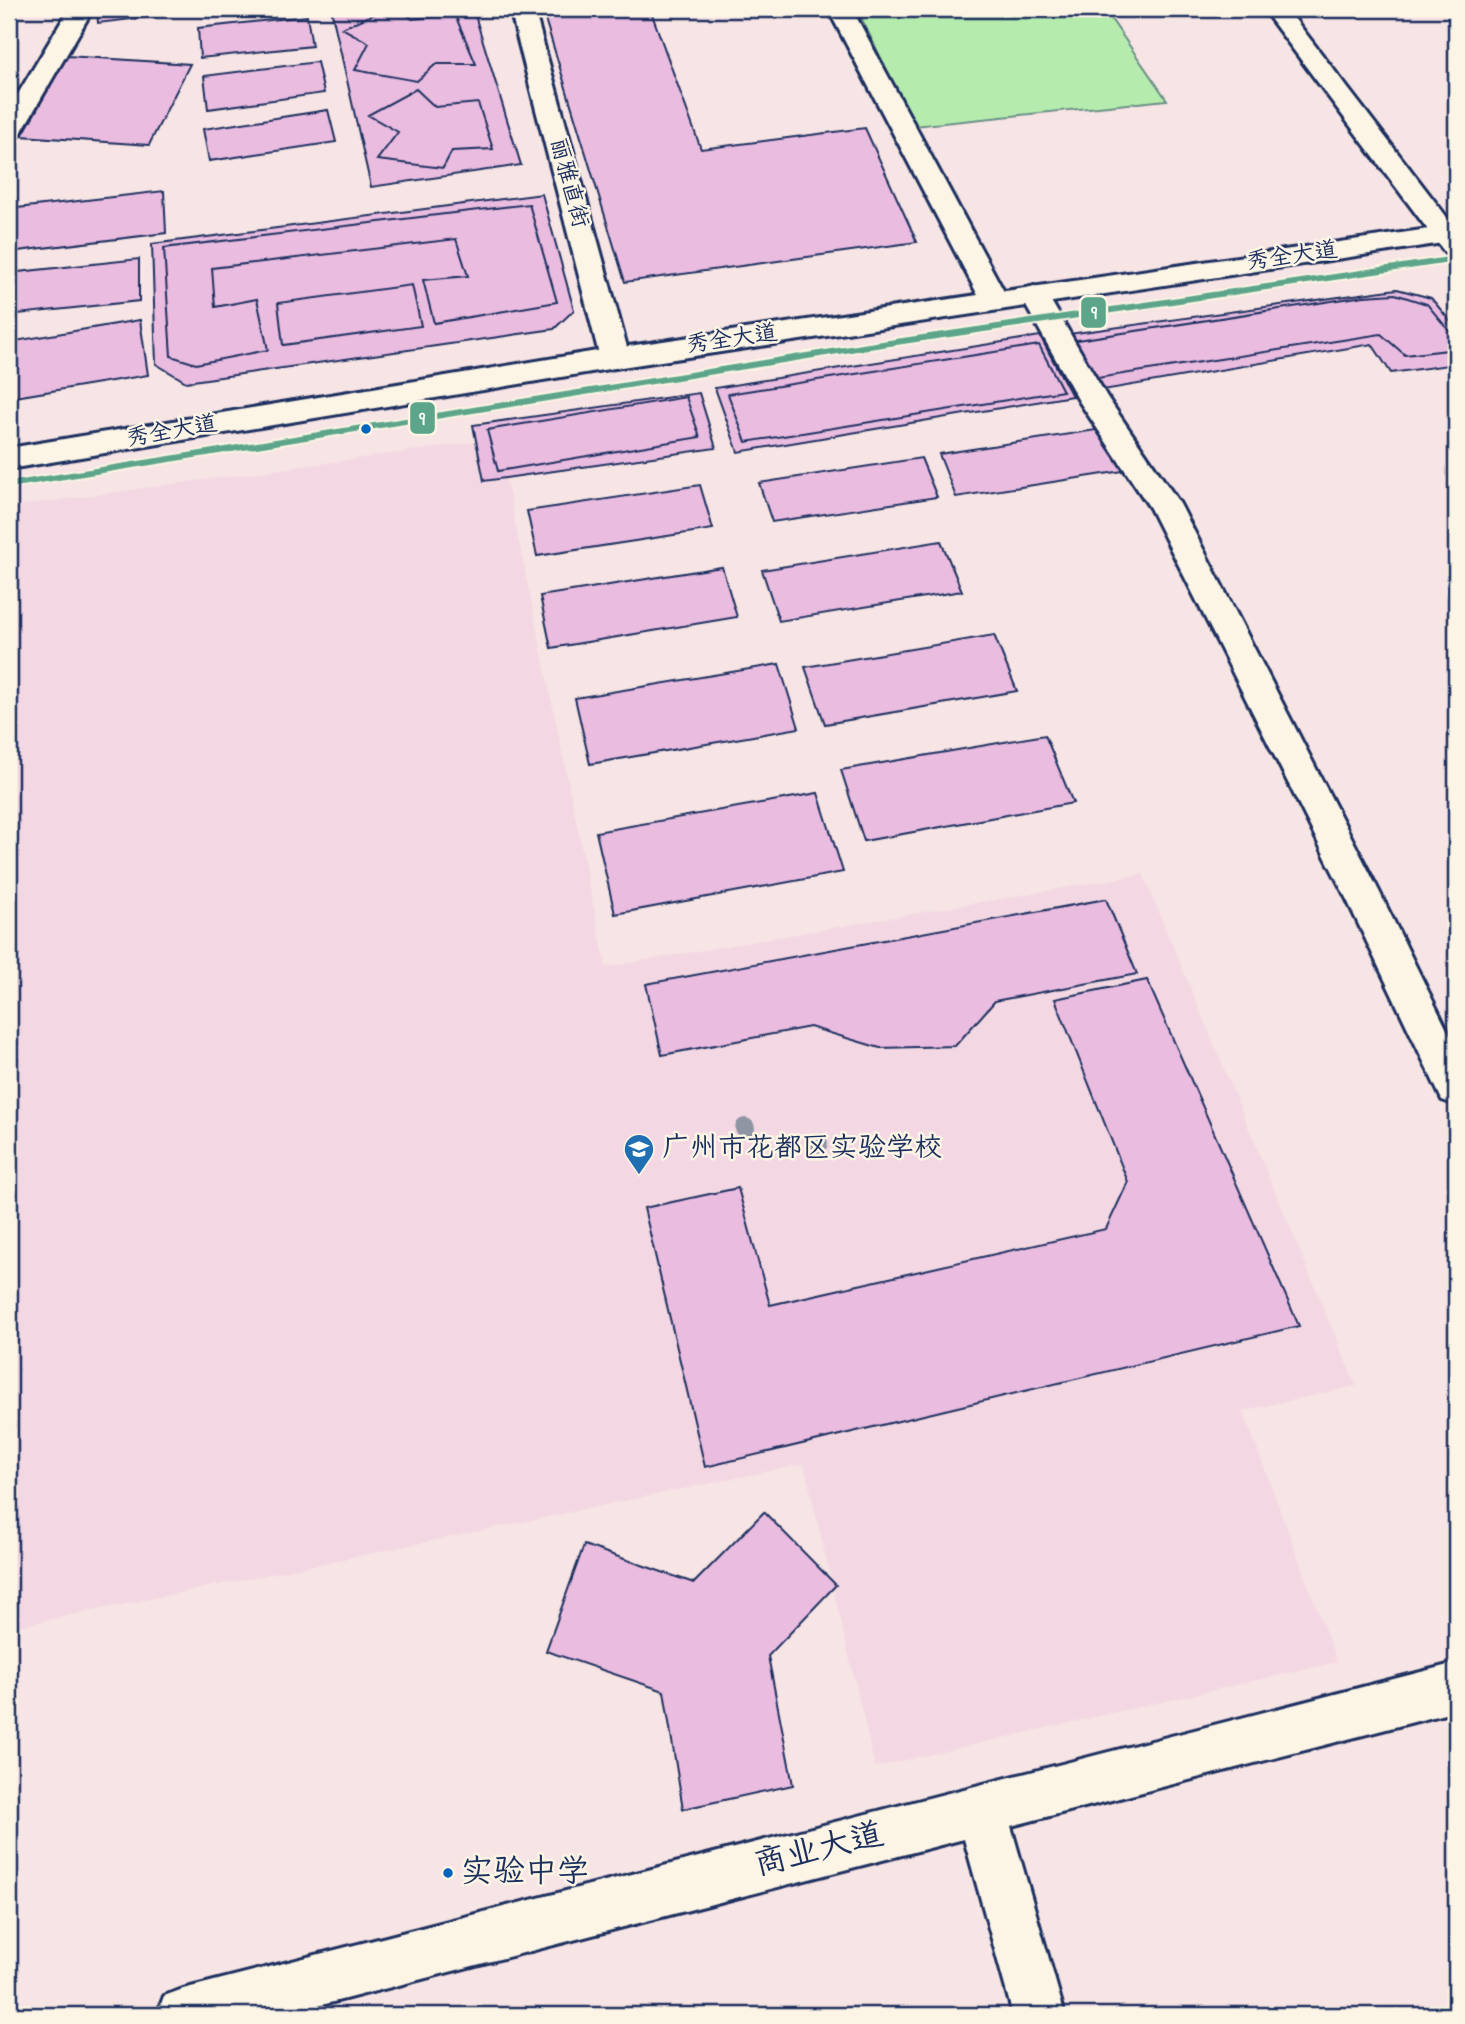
<svg xmlns="http://www.w3.org/2000/svg" width="1465" height="2024" viewBox="0 0 1465 2024" font-family="'Indie Flower','LXGW WenKai TC',sans-serif">
<style>
.built{fill:#f3d8e3}
.green{fill:#b5ecae;stroke:#688e86;stroke-width:2}
.building{fill:#eabce0;stroke:#1b2f5e;stroke-width:2}
.lines{fill:none;stroke-linecap:round;stroke-linejoin:round}
.street-casing{stroke:#1b2f5e;stroke-width:6}
.secondary-casing{stroke:#1b2f5e;stroke-width:6}
.street{fill:#fcf5e5;fill-rule:evenodd}
.secondary{fill:#fcf5e5;fill-rule:evenodd}
.metro-1-casing{stroke:#fcf5e5;stroke-width:10}
.metro-1{stroke:#5ca58a;stroke-width:6}
.tree{fill:#8f95a3}
.bus-dot{fill:#0065bd;stroke:#fcf5e5;stroke-width:2.5}
.labels{text-anchor:middle;dominant-baseline:central;stroke-width:5;stroke-linejoin:round;paint-order:stroke}
.far-street-label{font-size:23px;fill:#1b2f5e;stroke:#fcf5e5}
.poi-label{font-size:28px;fill:#1b2f5e;stroke:#fcf5e5;text-anchor:start}
.near-bus-label{font-size:32px;fill:#1b2f5e;stroke:#fcf5e5;text-anchor:start}
.near-street-label{font-size:33px;fill:#1b2f5e;stroke:#fcf5e5}
.line-badge{stroke:#fcf5e5;stroke-width:2.5}
.badge-label{font-size:19px;text-anchor:middle;font-weight:bold;fill:#fff}
</style>
<rect width="100%" height="100%" fill="#f7e4e4"/>
<filter id="ink" filterUnits="userSpaceOnUse"><feTurbulence type="fractalNoise" baseFrequency=".0143" numOctaves="2"/><feDisplacementMap in="SourceGraphic" scale="14" xChannelSelector="R" yChannelSelector="G"/><feConvolveMatrix kernelMatrix="1 2 1 2 8 2 1 2 1" color-interpolation-filters="sRGB"/></filter>
<g filter="url(#ink)">
<path class="built" d="M498 439 606 967 1143 874 1356 1386 1243 1411 1337 1662 875 1767 804 1464 9 1628V507Z"/>
<path class="green" d="M857 9H1104L1167 100 914 126Z"/>
<path class="building" d="M97 9H219L98 23Z
M331 9H473L521 165 371 187Z
M386 9H402L412 19 455 15 476 64H436L417 81 355 70 369 43 342 28Z
M542 9H650L701 149 865 128 917 242 625 282Z
M307 16 312 46 200 58 198 28Z
M67 56 190 64 149 145 22 136Z
M317 62 324 93 208 109 204 76Z
M416 89 435 107 478 103 493 149 452 151 443 168 377 160 398 132 368 115Z
M328 110 336 142 209 161 203 129Z
M164 191 166 233 9 252V209Z
M542 194 574 310 554 329 186 382 156 364 152 244Z
M529 204 557 302 434 323 423 280 468 276 456 239 212 268 215 307 257 299 268 350 196 364 171 356 164 248Z
M139 259V301L9 315V273Z
M412 285 421 326 283 345 278 303Z
M1397 289 1431 298 1456 328V364L1391 373 1372 344 1086 393 1054 336Z
M1395 294 1427 304 1456 339V349L1405 355 1381 334 1091 379 1064 342 1364 296Z
M140 320 148 375 9 398V342Z
M1040 336 1072 396 738 452 715 388Z
M1039 345 1063 391 746 442 728 394Z
M699 393 716 448 484 481 473 425Z
M686 397 700 437 498 471 487 430Z
M1102 429 1123 471 956 497 939 454Z
M921 458 937 497 772 522 759 483Z
M700 485 713 529 537 556 527 511Z
M941 541 962 591 779 621 762 570Z
M722 567 737 617 551 648 540 596Z
M994 635 1017 691 825 724 805 667Z
M779 664 799 728 590 764 575 698Z
M1045 735 1073 803 864 841 841 770Z
M818 793 843 872 615 914 596 832Z
M1106 899 1137 974 995 1001 955 1046 880 1048 810 1027 662 1055 646 984Z
M1147 980 1299 1326 705 1467 644 1208 738 1188 770 1305 1106 1229 1128 1182 1055 999Z
M764 1512 836 1585 768 1656 793 1785 683 1809 664 1691 546 1651 584 1545 694 1583Z"/>
<g class="lines">
<g class="street-casing">
<path id="street" d="M69 9H93L22 131 18 137 9 139V109Z
M510 9H534L630 358 625 365 615 368 605 365 600 358Z
M828 9H852L1009 301 1005 307 995 310 985 307 981 301Z
M1263 9H1287L1456 229V257L1446 254Z
M1034 286 1044 289 1107 397 1180 504 1379 891 1456 1048V1105L1442 1100 1348 902 1150 508 1079 401 1020 295 1024 289Z
M1456 1663V1711L1011 1826 1065 2015H1013L964 1839 283 2015H157L164 1996 183 1989Z"/>
</g>
<g class="secondary-casing">
<path id="secondary" d="M1456 225V241L615 368 9 469V448L615 348Z"/>
</g>
<use href="#street" class="street"/>
<use href="#secondary" class="secondary"/>
<g class="metro-1-casing">
<path id="metro-1" d="M9 485 869 346 1456 259"/>
</g>
<use href="#metro-1" class="metro-1"/>
</g>
<g class="tree">
<circle cx="745" cy="1128" r="10"/>
<circle cx="818" cy="1143" r="10"/>
</g>
</g>
<defs>
<g id="school-pin" transform="scale(1.575)"><path d="M0 17L-7.5 6A9.5 9.5 0 1 1 7.5 6Z" fill="#1f6fb2" stroke="#fcf5e5"/><path d="M0-5L7-2L0 1L-7-2ZM-4 1L0 2.5L4 1V4Q0 6-4 4Z" fill="#fff"/></g>
</defs>
<g fill-rule="evenodd">
<use href="#school-pin" x="639" y="1149"/>
</g>
<g class="bus-dot">
<circle cx="366" cy="429" r="6"/>
<circle cx="448" cy="1873" r="6"/>
</g>
<g class="labels">
<g class="far-street-label">
<text transform="translate(568 183) rotate(75)">丽雅直街</text>
<text transform="translate(1292 257) rotate(-8)">秀全大道</text>
<text transform="translate(732 340) rotate(-8)">秀全大道</text>
<text transform="translate(172 432) rotate(-10)">秀全大道</text>
</g>
<g class="poi-label">
<text x="662" y="1149">广州市花都区实验学校</text>
</g>
<g class="near-bus-label">
<text x="461" y="1873">实验中学</text>
</g>
<g class="near-street-label">
<text transform="translate(819 1851) rotate(-14)">商业大道</text>
</g>
</g>
<g class="line-badge">
<rect x="1080" y="296" width="27" height="33" rx="7" fill="#5ca58a"/>
<rect x="409" y="401" width="27" height="34" rx="7" fill="#5ca58a"/>
</g>
<g class="badge-label">
<text x="1094" y="319">9</text>
<text x="422" y="425">9</text>
</g>
<rect width="1465" height="2024" fill="none" stroke="#fcf5e5" stroke-width="35"/>
<rect x="18" y="18" width="1430" height="1989" fill="none" stroke="#1b2f5e" stroke-width="2.5" filter="url(#ink)"/>
</svg>
